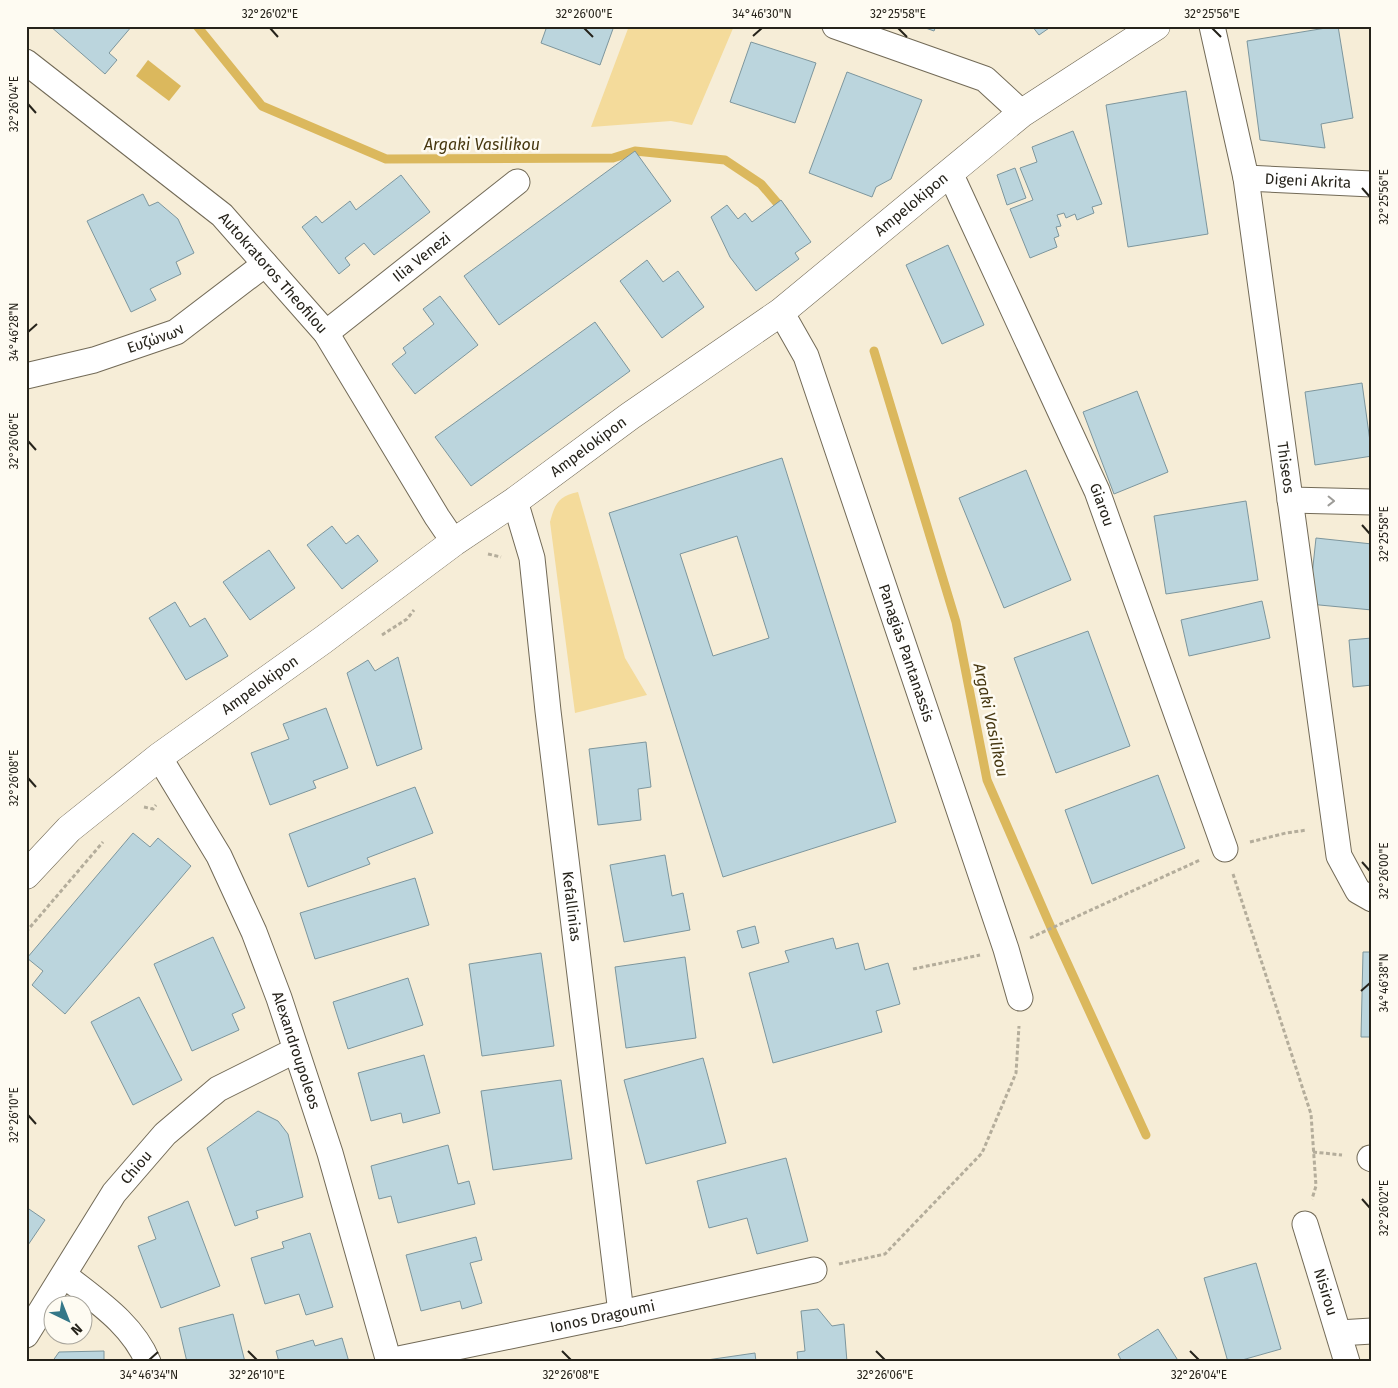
<svg xmlns="http://www.w3.org/2000/svg" width="1398" height="1388" viewBox="0 0 1398 1388" font-family="'Fira Sans',sans-serif">
<style>
.green{fill:#f4db9b}
.water{fill:#dbb85d}
.lines{fill:none;stroke-linecap:round;stroke-linejoin:round}
.stream{stroke:#dbb85d;stroke-width:9}
.building{fill:#bbd5dd;stroke:#7d969d;fill-rule:evenodd}
.minor-casing{stroke:#726a57;stroke-width:27}
.tertiary-casing{stroke:#726a57;stroke-width:29}
.path{stroke:#b4ad9b;stroke-width:3;stroke-dasharray:4 2.5;stroke-linecap:butt}
.minor{stroke:#fff;stroke-width:25}
.tertiary{stroke:#fff;stroke-width:28}
.oneway{stroke:#9d9c98}
.ticks{fill:none;stroke:#26231b;stroke-width:2}
.labels{text-anchor:middle;dominant-baseline:central;stroke-width:5;stroke-linejoin:round;paint-order:stroke}
.street-label{font-size:15px;fill:#26231b;stroke:#fefbf2}
.water-label{font-size:16px;font-style:italic;fill:#463710;stroke:#fefbf2}
.neatline{fill:none;stroke:#26231b;stroke-width:2}
.ticks-label{font-size:12px;text-anchor:middle;fill:#26231b}
</style>
<rect width="100%" height="100%" fill="#f6edd7"/>
<path class="green" d="M629 26H734L692 125 671 121 591 127Z
M578 492 625 658 647 695 575 713 550 522C555 504 558 496 578 492Z"/>
<path class="water" d="M148 60 181 86 169 101 136 76Z"/>
<g class="lines">
<path class="stream" d="M197 26 262 106 386 159 613 158 635 151 725 160 761 184 784 211
M874 351 956 622 987 780 1053 932 1146 1135"/>
</g>
<path class="building" d="M50 26H132L109 53 117 60 105 74Z
M547 26H614L600 65 541 43Z
M920 26H936L934 31Z
M1032 26H1052L1039 35Z
M1338 26 1353 118 1321 124 1325 148 1260 140 1247 41Z
M751 42 816 63 795 123 730 102Z
M847 72 922 100 891 179 876 187 872 197 809 173Z
M1186 91 1208 234 1128 247 1106 105Z
M1073 131 1102 204 1092 207 1094 213 1077 220 1075 214 1066 218 1064 213 1057 215 1061 226 1056 227 1059 236 1054 238 1057 247 1030 258 1010 209 1033 200 1020 168 1037 162 1032 147Z
M635 151 671 201 499 325 464 276Z
M1015 168 1026 198 1007 205 997 175Z
M401 175 430 212 374 255 364 243 345 258 350 265 339 274 302 227 316 216 322 223 350 201 356 210Z
M143 194 149 206 158 202 178 219 194 253 176 262 181 274 150 289 156 300 131 312 87 221Z
M781 200 811 242 795 253 799 259 756 291 730 257 711 217 727 205 738 219 745 213 752 222Z
M948 245 984 325 942 344 906 265Z
M647 260 663 282 678 271 704 307 662 338 620 281Z
M440 296 478 345 415 394 392 364 406 353 403 348 434 324 423 309Z
M595 322 630 371 471 486 435 437Z
M1362 383 1372 456 1315 465 1305 392Z
M1137 391 1168 472 1114 494 1083 412Z
M782 458 896 822 723 877 609 513ZM737 536 769 638 713 656 680 554Z
M1026 470 1071 580 1004 608 959 498Z
M1246 501 1258 580 1166 594 1154 516Z
M332 526 346 544 358 535 378 561 342 589 307 545Z
M1316 538 1372 544V610L1309 604Z
M269 550 295 588 250 620 223 582Z
M1262 601 1270 638 1189 656 1181 620Z
M175 602 190 627 205 618 228 656 186 680 149 618Z
M1088 631 1130 746 1056 773 1014 658Z
M1372 638V685L1353 687 1349 640Z
M398 657 422 749 377 766 347 673 368 660 375 671Z
M326 708 348 768 313 781 316 788 270 805 251 753 289 739 283 724Z
M646 742 651 787 638 789 641 820 598 825 589 749Z
M1158 775 1185 848 1092 884 1065 810Z
M415 787 433 833 367 858 370 864 308 887 289 834Z
M133 833 150 847 158 838 191 866 65 1014 32 985 43 971 27 958Z
M665 855 672 896 683 893 690 930 624 942 610 865Z
M415 878 429 925 315 959 300 913Z
M755 926 759 943 742 948 737 931Z
M213 937 245 1008 232 1014 239 1030 192 1051 154 964Z
M833 938 836 949 858 943 865 970 888 963 900 1004 876 1011 882 1032 773 1063 749 973 789 962 785 951Z
M1363 952H1372V1037H1361Z
M541 953 554 1046 482 1056 469 964Z
M685 957 696 1038 626 1048 615 967Z
M408 978 423 1025 348 1049 333 1002Z
M139 997 182 1080 133 1105 91 1022Z
M424 1055 440 1113 403 1123 401 1113 371 1121 358 1073Z
M703 1058 726 1143 646 1164 624 1080Z
M561 1080 572 1159 493 1170 481 1091Z
M258 1111 278 1121 288 1134 303 1197 256 1211 258 1218 235 1226 207 1148Z
M448 1145 458 1184 469 1181 475 1204 398 1223 391 1196 379 1199 371 1166Z
M786 1158 808 1241 757 1254 747 1218 709 1228 697 1181Z
M188 1201 220 1286 161 1308 138 1246 156 1239 148 1217Z
M26 1207 45 1220 26 1248Z
M310 1233 333 1307 306 1315 299 1294 265 1304 251 1258 284 1248 282 1242Z
M476 1237 482 1260 470 1263 482 1303 462 1309 460 1301 421 1311 406 1255Z
M1256 1263 1281 1349 1235 1362H1228L1204 1278Z
M818 1309 832 1326 844 1324 847 1362H798L797 1352 805 1351 801 1311Z
M233 1314 245 1362H187L179 1328Z
M1158 1329 1179 1362H1122L1118 1354Z
M342 1338 349 1362H279L276 1351 313 1340 315 1346Z
M104 1351V1362H52L59 1352Z
M755 1353 756 1362H700V1361Z"/>
<g class="lines">
<g class="minor-casing">
<g id="minor">
<path d="M835 26 985 79 1022 113"/>
<path id="s1" d="M1212 26 1246 178 1339 856 1358 891 1372 899"/>
<path id="s2" d="M26 62 222 215 326 333 437 517 454 542"/>
<path id="s3" d="M950 173 1097 491 1225 849"/>
<path id="s4" d="M1246 178 1372 184"/>
<path id="s5" d="M781 312 806 356 1006 949 1020 998"/>
<path id="s6" d="M326 333 517 182"/>
<path id="s7" d="M26 376 94 360 176 332 265 264"/>
<path d="M1290 500 1372 502"/>
<path id="s8" d="M515 501 532 558 548 711 621 1313"/>
<path id="s9" d="M159 757 219 856 254 932 279 998 330 1153 389 1362"/>
<path d="M1370 1158 1372 1159"/>
<path id="s10" d="M1305 1224 1347 1362"/>
<path d="M64 1275C95 1300 132 1323 148 1362"/>
<path d="M1339 1333 1372 1331"/>
<path id="s11" d="M26 1335 114 1193 165 1134 218 1089 296 1050"/>
<path id="s12" d="M389 1361 621 1313 814 1270"/>
</g>
</g>
<g class="tertiary-casing">
<g id="tertiary">
<path id="s13" d="M26 875 69 829 159 757 323 640 454 542 515 501 630 416 781 312 1022 113 1156 26"/>
</g>
</g>
<path class="path" d="M488 554 501 557
M382 635 407 619 414 610
M144 807 153 809 156 805
M1250 842 1286 833 1307 830
M1233 874 1311 1114 1316 1186 1312 1199
M26 932 103 842
M1030 938 1200 860
M913 969 980 955
M1313 1152 1342 1155
M839 1264 885 1254 982 1153 1016 1073 1019 1026"/>
<use href="#minor" class="minor"/>
<use href="#tertiary" class="tertiary"/>
</g>
<defs><path id="oneway-chevron" d="M-2-3.5L2.5 0L-2 3.5" fill="none" stroke-width="1.6" stroke-linecap="round" stroke-linejoin="round" transform="scale(1.25)"/></defs>
<use class="oneway" href="#oneway-chevron" transform="translate(1331 501) rotate(1)"/>
<path class="ticks" d="M270 28 278 37M584 28 593 37M898 28 907 37M1212 28 1221 37M753 36 762 28M28 104 36 113M1362 188 1370 197M28 332 37 324M28 441 36 450M1362 525 1370 534M28 778 36 787M1362 862 1370 871M1361 991 1370 983M28 1115 36 1124M1362 1199 1370 1208M248 1351 257 1360M562 1351 571 1360M876 1351 885 1360M1190 1351 1199 1360M149 1360 158 1352"/>
<g class="labels">
<g class="street-label">
<text stroke="none"><textPath href="#s4" startOffset="62">Digeni Akrita</textPath></text>
<text stroke="none"><textPath href="#s13" startOffset="1112">Ampelokipon</textPath></text>
<text stroke="none"><textPath href="#s6" startOffset="122">Ilia Venezi</textPath></text>
<text stroke="none"><textPath href="#s2" startOffset="326">Autokratoros Theofilou</textPath></text>
<text stroke="none"><textPath href="#s7" startOffset="135">Ευζώνων</textPath></text>
<text stroke="none"><textPath href="#s13" startOffset="708">Ampelokipon</textPath></text>
<text stroke="none"><textPath href="#s1" startOffset="448">Thiseos</textPath></text>
<text stroke="none"><textPath href="#s3" startOffset="365">Giarou</textPath></text>
<text stroke="none"><textPath href="#s5" startOffset="364">Panagias Pantanassis</textPath></text>
<text stroke="none"><textPath href="#s13" startOffset="302">Ampelokipon</textPath></text>
<text stroke="none"><textPath href="#s8" startOffset="410">Kefallinias</textPath></text>
<text stroke="none"><textPath href="#s9" startOffset="325">Alexandroupoleos</textPath></text>
<text stroke="none"><textPath href="#s11" startOffset="201">Chiou</textPath></text>
<text stroke="none"><textPath href="#s10" startOffset="71">Nisirou</textPath></text>
<text stroke="none"><textPath href="#s12" startOffset="218">Ionos Dragoumi</textPath></text>
</g>
<g class="water-label">
<text x="482" y="144">Argaki Vasilikou</text>
<text transform="translate(991 720) rotate(78)">Argaki Vasilikou</text>
</g>
</g>
<rect width="1398" height="1388" fill="none" stroke="#fefbf2" stroke-width="55"/>
<g transform="translate(68 1320) rotate(137)"><circle r="24" fill="#fefbf2" stroke="#a8a59c"/>
<path d="M0-4L9 19L0 12L-9 19Z" fill="#347788"/>
<text y="-8" font-size="14" font-weight="bold" text-anchor="middle" fill="#26231b">N</text>
</g>
<rect x="28" y="28" width="1342" height="1332" class="neatline"/>
<g class="ticks-label">
<text x="270" y="18">32°26'02"E</text>
<text x="584" y="18">32°26'00"E</text>
<text x="762" y="18">34°46'30"N</text>
<text x="898" y="18">32°25'58"E</text>
<text x="1212" y="18">32°25'56"E</text>
<text transform="translate(14 104) rotate(-90)" y="4">32°26'04"E</text>
<text transform="translate(1384 197) rotate(-90)" y="4">32°25'56"E</text>
<text transform="translate(14 332) rotate(-90)" y="4">34°46'28"N</text>
<text transform="translate(14 441) rotate(-90)" y="4">32°26'06"E</text>
<text transform="translate(1384 534) rotate(-90)" y="4">32°25'58"E</text>
<text transform="translate(14 778) rotate(-90)" y="4">32°26'08"E</text>
<text transform="translate(1384 871) rotate(-90)" y="4">32°26'00"E</text>
<text transform="translate(1384 983) rotate(-90)" y="4">34°46'38"N</text>
<text transform="translate(14 1115) rotate(-90)" y="4">32°26'10"E</text>
<text transform="translate(1384 1208) rotate(-90)" y="4">32°26'02"E</text>
<text x="149" y="1379">34°46'34"N</text>
<text x="257" y="1379">32°26'10"E</text>
<text x="571" y="1379">32°26'08"E</text>
<text x="885" y="1379">32°26'06"E</text>
<text x="1199" y="1379">32°26'04"E</text>
</g>
</svg>
